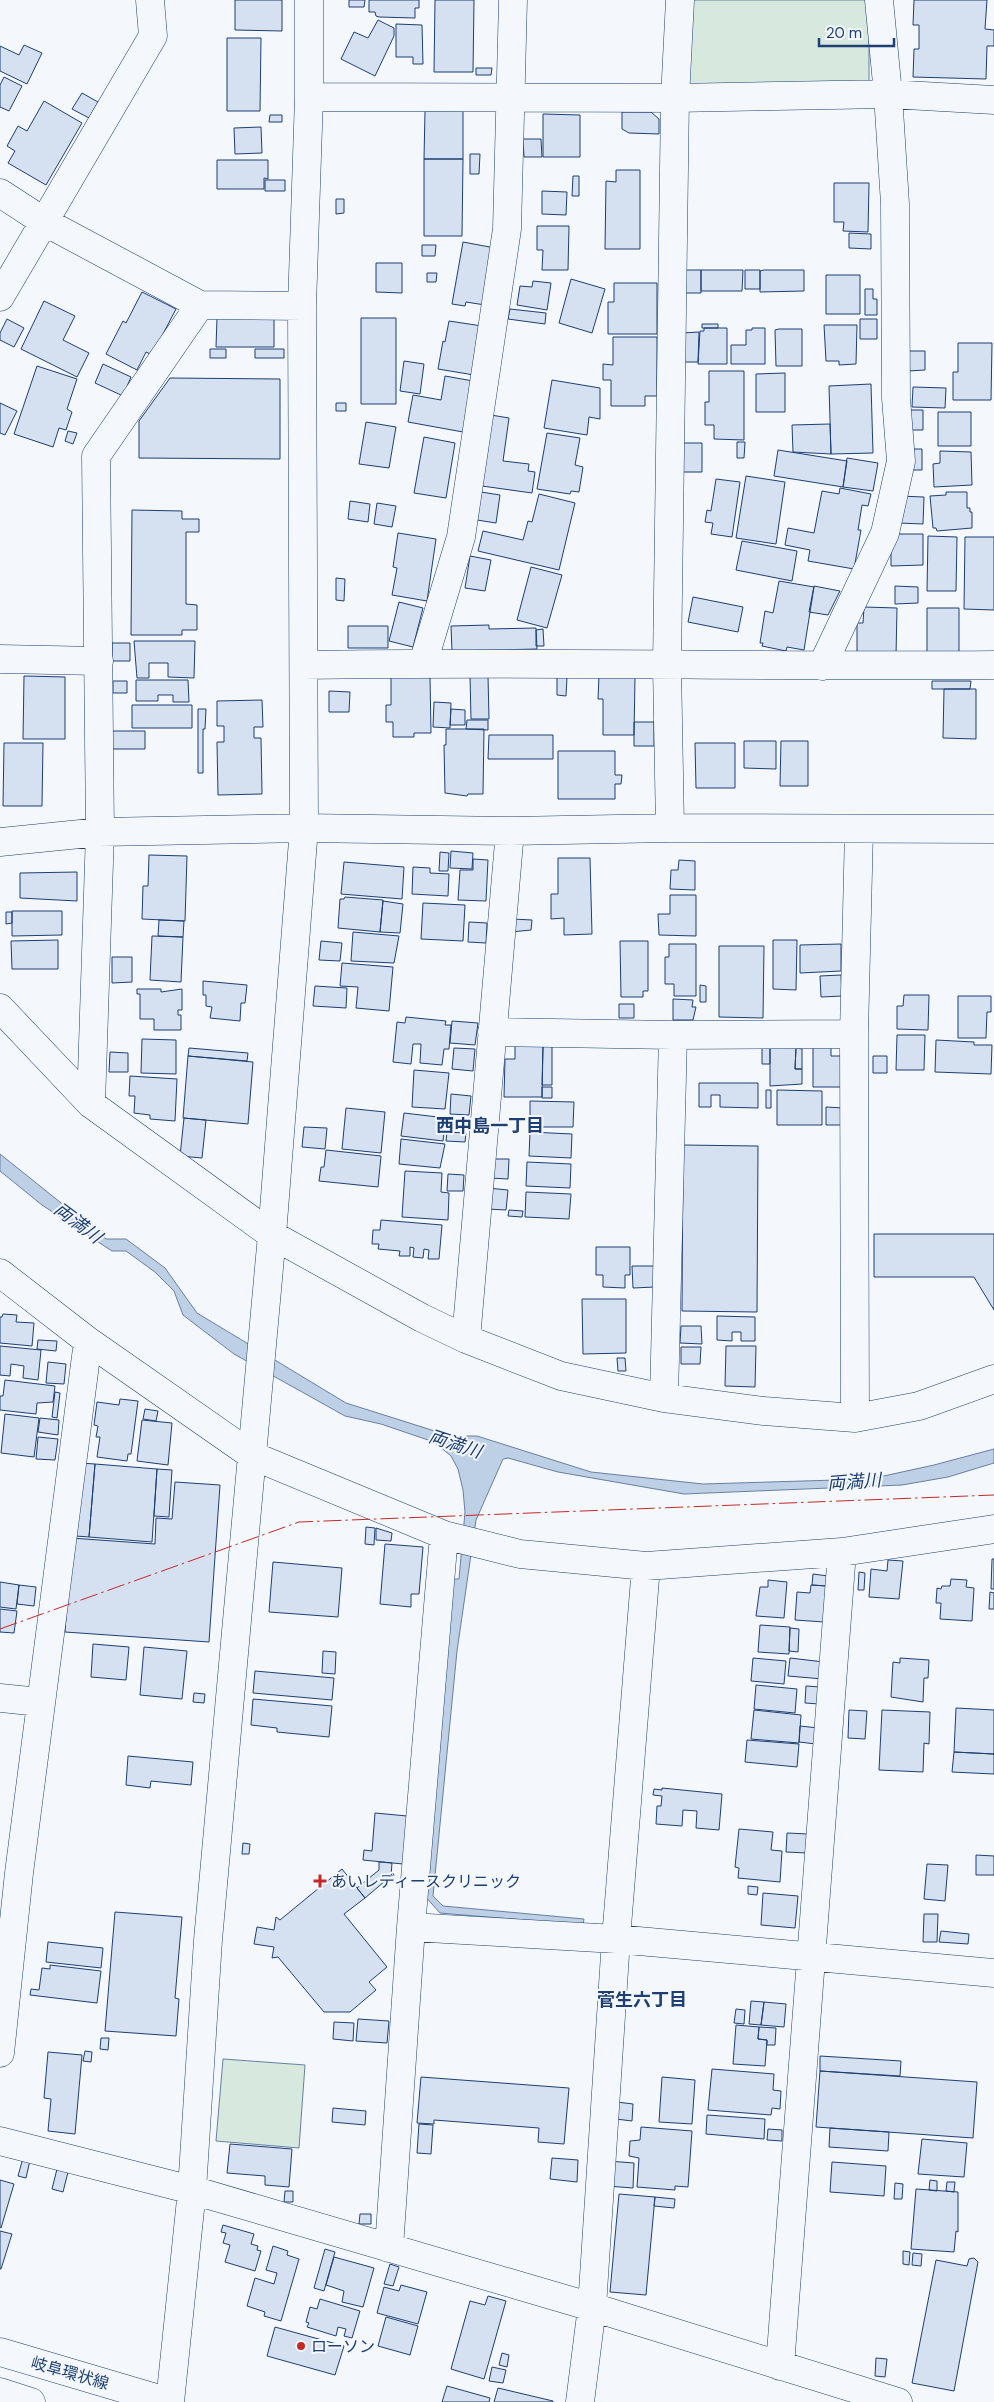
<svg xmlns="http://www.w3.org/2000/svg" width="994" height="2402" viewBox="0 0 994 2402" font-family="'DM Sans','Noto Sans JP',sans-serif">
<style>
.green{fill:#d7e8df;stroke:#687fa3}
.water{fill:#bed0e5;stroke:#687fa3}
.building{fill:#d5e0f0;stroke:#1d3f73}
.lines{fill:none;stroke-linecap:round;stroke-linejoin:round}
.minor-casing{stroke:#1d3f73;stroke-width:29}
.major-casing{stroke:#1d3f73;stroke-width:29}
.minor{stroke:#f4f7fb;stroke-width:28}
.major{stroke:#f4f7fb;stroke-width:28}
.power{stroke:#c62828;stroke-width:1;stroke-dasharray:18 4 2.5 4;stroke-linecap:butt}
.poi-dot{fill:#c62828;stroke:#f4f7fb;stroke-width:2}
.labels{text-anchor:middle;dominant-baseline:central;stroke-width:4;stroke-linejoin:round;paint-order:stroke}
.poi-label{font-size:16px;fill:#1d3f73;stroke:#f4f7fb;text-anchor:start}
.street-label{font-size:16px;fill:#1d3f73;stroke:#f4f7fb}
.neighbourhood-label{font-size:18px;font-weight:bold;fill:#1d3f73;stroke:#f4f7fb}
.water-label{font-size:18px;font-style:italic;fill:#1d3f73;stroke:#f4f7fb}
</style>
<rect width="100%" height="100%" fill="#f4f7fb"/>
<path class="green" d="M688 0H869V95L685 86Z
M223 2059 305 2065 299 2148 216 2141Z"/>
<path class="water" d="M0 1154 106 1239H126L165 1268 197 1313 346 1403 460 1439 467 1436H477L591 1472 703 1484 870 1479 934 1465 994 1449V1463L948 1477 902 1485 684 1494 558 1472 508 1458 503 1459 476 1520 457 1651 433 1896 443 1906 584 1919 583 1925 440 1913 424 1895 451 1579H459L465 1512 463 1490 458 1469 451 1456 434 1442 381 1424 345 1416 234 1354 183 1315 174 1291 155 1272 126 1251H112L42 1205 0 1171Z"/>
<path class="building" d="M235 0H282V31L235 30Z
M349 0H365L364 7H349Z
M369 0H419V8H415V18L379 17 376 16 375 12H369Z
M435 0H474L473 72H434Z
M914 0H987L985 29 994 30V46H987L986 79 913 77 914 49H919V25H913Z
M378 20 394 28V36L375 76 341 59 354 32 368 38Z
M396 24 422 25 423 64H413V57H396Z
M227 38H261L260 111H227Z
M24 45 42 53 27 84 0 71V46L19 55Z
M476 68H492L491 75H476Z
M4 77 22 86 9 111 0 107V85Z
M82 93 98 102 89 118 72 109Z
M44 101 82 123 46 185 8 163 15 151 7 146 18 126 27 131Z
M425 111H463V159H424Z
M622 112H651L659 119V134L629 133 622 129Z
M543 114 580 115V157H543Z
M270 115H282V122H269Z
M261 127 262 153 235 154 234 128Z
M523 139H541L542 157H524Z
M470 154H480L479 174H470Z
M424 159H463L462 236H424Z
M217 160H268V179L264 178V189H217Z
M616 170H640V249H605L606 181 616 182Z
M573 176H579V196H572Z
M265 180H285V191H265Z
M834 183H869L868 232 843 231 844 222H834Z
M542 191 567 192 566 215 542 214Z
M336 199H344V213L336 214Z
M537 226H569L568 270H542L543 250H537Z
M849 233 871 234V249L849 248Z
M463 242 495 248 485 305 466 302 465 306 452 304Z
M422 245H436L435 256H422Z
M376 263H402V293L376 292Z
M683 270H701V293H682Z
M701 270H743L742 291H701Z
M745 270H760V289H745Z
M764 270H804V291L760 292V271Z
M427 273H437L436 282H427Z
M826 275H860V314H826Z
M571 279 605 289 592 333 559 323Z
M533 281 551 283 547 310 517 305 520 286 532 287Z
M614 283H657V334H608V302H614Z
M865 289H873V299H877V315H865Z
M142 292 176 309 152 355 146 352 137 370 106 354 123 321 126 323Z
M44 301 75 316 63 340 89 353 77 377 21 349Z
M510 309 546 313 545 324 508 319Z
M217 318H274V347H216Z
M361 318H396V404H361Z
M7 319 24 328 14 347 0 340V333Z
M860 319H877V339H860Z
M449 321 482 326 474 375 438 369 443 341 445 342Z
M702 324H718V328H702Z
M824 325H857L856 364 839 365V361H826Z
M704 328H727V364H698L700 331H704Z
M752 328H765V364H731V345H746V330H752Z
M779 329H802V366H776L775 330Z
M699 332 698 362H682V333Z
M613 337H657V396H645V406H611V380H603V364L613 365Z
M958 343H992L991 400H953V372H958Z
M210 349H226V358H210Z
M255 349H284V358H255Z
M908 351H925V370L908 371Z
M404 361 424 364 420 394 400 391Z
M103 364 131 377 123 396 95 383Z
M37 366 77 379 67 409 72 412 66 430 59 428 53 447 14 434Z
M709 371H744V440L714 439V425H705V402H709Z
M785 373V412H756V374Z
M445 376 473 381 463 432 408 422 413 395 441 400Z
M170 378 280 379V459L139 458V421Z
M552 380 600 388V419L589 417 587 435 544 428Z
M871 384 873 453 831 454 829 386Z
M913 387 946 388 945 408 912 407Z
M0 403 17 411 5 435 0 433Z
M336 403H346V411H336Z
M905 410H923V430H905Z
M938 412H971V446H938Z
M491 415 509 418 503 461 529 464 528 471 535 472 532 493 482 486Z
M366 422 396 427 389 468 359 464Z
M830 424 831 454 793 452 792 425Z
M68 431 77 433 73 444 65 441Z
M547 433 580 438 575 465 583 467 579 492 571 491 570 494 537 489Z
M424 437 455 443 446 498 414 493Z
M737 442H745L744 458H737Z
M681 443H702V472H681Z
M904 449H922V470H904Z
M778 450 847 461 843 487 774 476Z
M940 451 971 452 972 485 934 487 933 464 940 463Z
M847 458 878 463 873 491 843 487Z
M746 476 785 482 776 544 736 538Z
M716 479 740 482 732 537 711 534 713 523 705 522 707 510 711 511Z
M840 488 871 494 868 506 862 505 858 530H861L854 569 808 561 810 550 785 545 788 528 814 533 822 491 839 494Z
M481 492 500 495 496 523 477 520Z
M946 492H967V508H970V512H972V528L937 531 936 528H933L930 496 946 495Z
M539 494 575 503 559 570 478 551 483 531 523 540 528 521 532 522Z
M898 496 924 497 923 524 898 523Z
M350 501 370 504 368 522 348 519Z
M377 503 396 506 392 527 374 524Z
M132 510 182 511V519H199V532H186V604L197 605V630H182V635H131Z
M398 533 436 539 427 601 392 595 397 568 393 567Z
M891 534H923V565L891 566Z
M928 536 957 537 956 591H927Z
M965 537H994V610L964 609Z
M742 541 797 551 792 581 736 570Z
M470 556 491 560 485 591 465 588Z
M531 567 562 575 547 628 517 620Z
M336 578 345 579 344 601 336 600Z
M779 581 814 587 804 650 787 647 786 651 762 646 763 643H760L765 611 773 613Z
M814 586 840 591 828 615 809 612Z
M895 586 918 587V603L895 604Z
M693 597 743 607 738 632 688 622Z
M399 602 423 608 413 647 389 641Z
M864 607 897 608 896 656H857V623H863Z
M927 608H959V653H927Z
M489 625V629L536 628 537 649 452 651 451 626Z
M348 626H388V648H348Z
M543 629 544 646H536V630Z
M134 641H195L194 678 168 677V663H149V678H137Z
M112 643H130V661H112Z
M24 676 65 677V739H23Z
M470 676H488L489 719H471Z
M599 676 635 677 634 735H603V699H598Z
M391 677H430L431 733H414V737H393V722H386V705H391Z
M557 677H567L566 696 557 695Z
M136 680H188L189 702H173V695H158V701H136Z
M113 681H127V693H113Z
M932 681H971L970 689H932Z
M944 689H976V739L943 738Z
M329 691 350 692 349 712H329Z
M262 700 263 727H254V738H261L262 794 218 795 217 742H224V726H217V701Z
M434 702 451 703 450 728 433 727Z
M132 705H192V728H132Z
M198 709H206L205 729H203V773H198Z
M451 709 465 710V725H450Z
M467 720H488V730L466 729Z
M634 722H654V746H634Z
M446 729H484L483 794H468L467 796 445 793 444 745H446Z
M112 731H145V749H112Z
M489 735H553V759H488Z
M744 741H776V769L744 768Z
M781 741H808V786H780Z
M4 743H43L42 806H3Z
M695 743H735V788H696Z
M558 751H615V775H622L621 784H615V799H558Z
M451 851 473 853 472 869 450 868Z
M440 852 449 853 448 871H439Z
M149 855 187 856 185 921 142 919 143 886H148Z
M558 858H590L592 934 564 935V918L551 919V894H558Z
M473 859 488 860 486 901 458 900 460 870H473Z
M679 860 695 861V890L670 889 671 870H678Z
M344 862 404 867 402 899 341 894Z
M413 867 430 868V873L449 874 448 896 412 894Z
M77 872V901L20 898V873Z
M670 895H696V936L659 935 658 914H670Z
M345 897 383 900 380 932 338 928 340 899H344Z
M383 901 403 904 400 933 380 932Z
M423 903 465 905 463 941 421 939Z
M12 911H62V935L12 936Z
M6 912H12V923L6 924Z
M512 919 532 920 531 930 511 932Z
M159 920 184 921 183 937 158 936Z
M469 922 487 923 486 943 468 942Z
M353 932 399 936 394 963 351 961Z
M152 936 183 937 181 982 150 980Z
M58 940V969H12L11 941Z
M773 940H797L796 990 773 989Z
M321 941 342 943 340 961 319 960Z
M620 941H648V991H643V997H621Z
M669 944H696V996H674V984H665V957H669Z
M841 944V971L800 973V945Z
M719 946H764L763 1018 719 1017Z
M112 957H132V982L112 983Z
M342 963 393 967 389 1011 356 1008 358 987 340 986Z
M841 975 842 996 821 997 820 976Z
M203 981 247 985 245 1003H241L240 1021 210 1018 212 1007 206 1006V995H203Z
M700 985 706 986V1002H700Z
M315 986 347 988 346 1008 313 1006Z
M137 989H161V992L182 989V1010H178V1015H181V1030H154V1019H140V994H137Z
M904 995H929L928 1030 897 1029V1006H903Z
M958 996H991V1012H987L986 1038H958Z
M673 999 693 1000 692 1007H696L693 1020H673Z
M619 1004H634V1018H619Z
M406 1017 446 1021 445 1025H451L449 1049H444L442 1065 420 1063 421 1044H413L411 1064 393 1062 397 1022 405 1023Z
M452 1021 478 1023 475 1045 450 1043Z
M897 1035H925L924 1070H896Z
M142 1039 176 1040V1074L141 1073Z
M936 1040 974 1042V1045H992L991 1074 935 1072Z
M515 1045 543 1046 542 1097H504L505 1059H515Z
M552 1045V1085H542L543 1046Z
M813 1045H831V1056H843V1087H813Z
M762 1047H770V1064H762Z
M770 1047H796L795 1069H802V1084L770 1086Z
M189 1048 248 1053 247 1061 188 1056Z
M454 1048 475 1049 473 1071 452 1069Z
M796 1048 802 1049V1069H795Z
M110 1052 128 1053V1072H109Z
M188 1056 253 1062 248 1124 183 1118Z
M873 1056H887V1073H873Z
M414 1070 449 1073 445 1109 412 1107Z
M130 1076 177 1079 175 1121 150 1119V1115L134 1113 135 1096H129Z
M699 1083H758V1108L720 1107V1095H711V1107H699Z
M542 1087H552V1098H542Z
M766 1090H771V1108H766Z
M777 1090 822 1091V1125H777Z
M451 1094 471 1096 469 1115 450 1114Z
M530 1101 574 1102 573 1127H530Z
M826 1107 843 1108V1125H826Z
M346 1108 385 1112 381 1153 342 1149Z
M404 1113 446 1118 443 1141 401 1136Z
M184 1118 206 1120 202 1158 180 1156Z
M304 1127 327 1128 325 1149 302 1147Z
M447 1132 466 1133 465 1142 446 1141Z
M530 1132 572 1134 571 1158 529 1156Z
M401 1139 445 1144 440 1168 399 1164Z
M683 1145 758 1146 757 1312 682 1311Z
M326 1150 381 1156 378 1187 319 1181 321 1167H324Z
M491 1159H509L508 1179 490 1178Z
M527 1162 571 1164 570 1188 526 1186Z
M405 1171 442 1173 441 1192 449 1193 448 1220 402 1217Z
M448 1174 464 1175 463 1191H447Z
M488 1188 508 1190 506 1210 487 1209Z
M526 1192 571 1194 569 1219 525 1217Z
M509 1210 523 1211 522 1217 508 1216Z
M381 1220 442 1225 439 1259H428L429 1250 424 1249 423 1258 413 1257 414 1248 410 1247V1256H399L400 1251 378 1249 379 1244H372L373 1230H380Z
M874 1234H994V1310L974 1277H874Z
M596 1247H630V1275H625V1288L603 1287V1275H596Z
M632 1266H654L655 1287 633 1288Z
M582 1299H626V1353L583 1354Z
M3 1314 17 1315 16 1322 34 1323 32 1346 0 1343V1317H2Z
M717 1316 755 1317V1341H741V1332H732V1341L717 1340Z
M681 1326H701L702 1344 680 1343Z
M38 1340 57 1341 56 1351 37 1349Z
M0 1346 41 1350 38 1380 23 1378 24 1366 11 1364 10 1376 0 1375Z
M726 1346H756L755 1387 725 1386Z
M681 1347H701L700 1364H681Z
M617 1358H625L626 1371H618Z
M48 1362 66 1364 64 1384 46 1383Z
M5 1380 55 1386 53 1402 37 1403 36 1414 0 1410V1396H3Z
M55 1392 60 1393 57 1418 52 1417Z
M120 1399 138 1401 131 1454H128L127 1461 97 1457 100 1437H96L98 1426 94 1425 97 1402 119 1405Z
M145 1409 158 1411 156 1421 143 1419Z
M5 1414 39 1418 34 1457 1 1453Z
M40 1418 59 1420 58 1435 38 1432Z
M142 1420 172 1423 168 1465 137 1461Z
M38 1437 58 1439 55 1460 36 1459Z
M80 1463 95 1464 89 1537 75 1536Z
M95 1464 157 1469 152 1542 89 1537Z
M157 1469 172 1470 169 1517 154 1516Z
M175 1482 220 1485 209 1642 65 1632 71 1538 155 1544 156 1518 172 1519Z
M366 1527 375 1528 374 1545 365 1544Z
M376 1528 392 1533 391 1541 376 1540Z
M385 1544 423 1547 419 1594H411V1607L380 1604Z
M992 1559H994V1589H991Z
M888 1560 903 1561 899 1599 869 1597 871 1569 887 1571Z
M273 1562 342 1568 338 1617 269 1612Z
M859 1572 865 1573 864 1590H858Z
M813 1574 828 1576 827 1586 812 1585Z
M951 1579 967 1580 966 1587 974 1588 972 1621 940 1619 941 1603H936L937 1588 941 1589 942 1586H950Z
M768 1580 787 1582 784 1618 756 1616 760 1587H768Z
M0 1582 19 1585 16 1609 0 1607Z
M19 1585 36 1587 34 1606 17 1604Z
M811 1585 827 1586 824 1622 795 1620 797 1592 810 1593Z
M990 1592 994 1593V1609H989Z
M0 1609 17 1611 14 1633 0 1632Z
M760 1625 790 1627 789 1654 758 1652Z
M790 1628 799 1629 798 1652 789 1651Z
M93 1644 129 1647 126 1680 91 1677Z
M144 1647 187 1651 182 1699 140 1695Z
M323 1651 336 1652 335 1674 322 1673Z
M753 1658 786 1661 784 1684 751 1681Z
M790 1658 824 1662 823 1679 788 1676Z
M900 1658 929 1660 928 1678H924L923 1702 891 1697 893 1662 900 1663Z
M255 1671 334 1678 332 1700 253 1693Z
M756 1685 797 1689 795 1713 754 1709Z
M806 1686 820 1687 819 1704 805 1703Z
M194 1693 205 1694 204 1703 193 1702Z
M253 1699 332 1706 329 1737 277 1732V1728L251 1725Z
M956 1708 994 1710V1754L954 1752Z
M754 1710 801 1715 799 1743 751 1739Z
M849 1710 867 1711 865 1739 848 1738Z
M882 1710 930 1712 929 1744 924 1743 923 1772 879 1770Z
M800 1726 818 1728 816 1744 799 1742Z
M747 1740 799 1744 797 1767 745 1762Z
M954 1752 994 1754V1774L952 1772Z
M128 1756 193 1762 191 1785 151 1781 150 1788 126 1785Z
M662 1788 722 1794 719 1830 696 1828 697 1811 683 1810 682 1826 656 1824 657 1806H661L662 1796 653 1795 654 1789 662 1790Z
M375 1813 407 1816 403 1864 363 1860 364 1850 372 1851Z
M739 1829 773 1832 771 1850 782 1851 780 1882 738 1878 739 1868 735 1867Z
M787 1833 808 1834 807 1853 786 1852Z
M243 1843 250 1844 249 1854H242Z
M976 1855 994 1856V1875H976Z
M379 1862 392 1863 391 1876 365 1898 357 1888 379 1870Z
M927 1864 948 1865 945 1901 924 1899Z
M342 1869 365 1898 344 1914 387 1967 369 1982 376 1990 350 2012H324L278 1957 272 1958 274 1947 254 1944 257 1927 274 1930 276 1917 280 1920Z
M748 1886 758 1887 757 1895 748 1894Z
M763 1893 798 1896 795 1928 761 1925Z
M115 1912 182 1917 175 1998 179 1999 176 2036 105 2031Z
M924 1914H938L937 1942H923Z
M941 1931 969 1934 968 1944 939 1942Z
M48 1942 103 1948 101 1968 46 1962Z
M50 1965 101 1971 97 2003 30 1995 31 1989 39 1990 42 1968 50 1969Z
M751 2001 764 2002 761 2025 749 2024Z
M764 2002 786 2004 784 2027 761 2025Z
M736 2009 745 2010 744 2024 734 2023Z
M358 2019 389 2021 387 2043 356 2041Z
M334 2022 354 2023 353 2041 333 2039Z
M736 2025 759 2027 758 2039 767 2040 765 2066 733 2064Z
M759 2027 776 2028 775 2045H767V2040L758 2039Z
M101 2038H109L108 2050 100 2049Z
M85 2051 92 2052 91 2062 83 2061Z
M48 2052 82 2055 75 2134 48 2131 51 2099 44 2098Z
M820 2056 901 2061 900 2076 820 2071Z
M712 2069 774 2074 773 2090 781 2091 780 2109 772 2108 771 2115 708 2110Z
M820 2071 977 2082 973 2138 816 2127Z
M421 2077 569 2088 564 2144 538 2142 539 2128 434 2120V2124L417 2123Z
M662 2077 695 2080 692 2124 659 2122Z
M617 2102 633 2104 632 2121 616 2119Z
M333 2108 366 2111 365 2125 332 2122Z
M707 2115 765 2119 764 2139 706 2134Z
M419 2124 433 2125 431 2154 417 2153Z
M641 2127 692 2131 688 2187 675 2186V2190L637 2187 639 2158 629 2156 630 2141 640 2140Z
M830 2128 889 2132 888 2151 829 2147Z
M768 2129 782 2130V2141L767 2140Z
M922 2139 967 2143 964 2177 918 2174Z
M230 2144 292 2149 289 2187 265 2185V2176L227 2173Z
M23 2158 30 2160 26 2178 18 2176Z
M552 2158 578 2160 577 2182 550 2179Z
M608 2161 634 2163 633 2188 607 2186Z
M832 2162 886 2166 884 2196 830 2192Z
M57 2169 68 2172 63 2192 52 2189Z
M0 2180 14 2184 1 2228 0 2227Z
M930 2180 937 2181V2191L929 2190Z
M947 2182H955L954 2192 946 2191Z
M895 2183 903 2184 902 2199H894Z
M916 2189 958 2192V2232L956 2231 954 2252 911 2249Z
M285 2191H293V2202H284Z
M619 2194 655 2197 646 2295 610 2292Z
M655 2197 675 2199 674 2208 654 2206Z
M360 2214H371V2224H359Z
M223 2225 254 2234 251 2244 258 2246 257 2250 261 2251 255 2271 225 2262 230 2245 223 2243 226 2233 221 2232Z
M0 2231 12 2234 1 2269H0Z
M273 2246 288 2251 287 2255 299 2259 281 2321 264 2316 265 2312 247 2306 255 2278 274 2284 277 2273 266 2270Z
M325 2249 335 2252 324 2291 314 2288Z
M903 2251 910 2252 909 2265 903 2264Z
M913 2253 922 2254 921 2266 912 2265Z
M334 2257 374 2268 363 2307 342 2302 344 2291 326 2285Z
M974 2258 978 2262 954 2391 912 2383 936 2260 967 2266 969 2259Z
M390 2264 399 2267 393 2286 384 2284Z
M401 2285 427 2292 418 2324 377 2313 384 2287 399 2291Z
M488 2296 506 2301 484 2379 451 2369 470 2301 485 2305Z
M320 2299 360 2311 352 2338 344 2336 346 2329 338 2327 336 2336 307 2327 309 2323 306 2322 310 2307 317 2309Z
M386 2317 418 2326 410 2355 378 2346Z
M275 2327 344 2346 335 2375 267 2356Z
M502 2353 509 2355 507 2367 499 2365Z
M876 2358 887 2359 885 2377 875 2376Z
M492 2367 506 2370 503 2383 489 2381Z
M447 2386 490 2398 489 2402H442Z
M498 2388 553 2401V2402H494Z"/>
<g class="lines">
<g class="minor-casing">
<path id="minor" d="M309 97 675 98 888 94 994 100
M0 193 43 221 200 305 302 306
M0 297 153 36 150 0
M0 659 99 661
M423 663 461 537 507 229 513 0
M304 665C534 661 764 667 994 665
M822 666 885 533 901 461 896 398 895 204 888 94 879 0
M670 828 667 666 675 98 680 0
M0 842 100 832 304 828 510 831 670 828 994 829
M0 1008 91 1104 272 1235 422 1318 466 1339 561 1376 664 1398 764 1411 855 1418 919 1406 994 1379
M492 1032 673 1035 854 1034
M91 1104 100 832 96 456 200 305
M0 1273 88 1341 253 1456 444 1535 520 1554 646 1566 842 1552 994 1529
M466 1339 510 831
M664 1398 673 1035
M855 1418 854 1034 859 830
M0 1698 40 1702
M411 1927 616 1939 994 1973
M0 2053 19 1873 88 1341
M0 2141 192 2190 592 2307 898 2402
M389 2248 411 1927 444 1535
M780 2366 842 1552
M170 2402 192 2190 208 1940 272 1235 304 828 302 306 309 97V0
M580 2402 592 2307 616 1939 646 1566"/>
</g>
<g class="major-casing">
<path id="major" d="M0 2352 169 2402
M0 2392 31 2402"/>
</g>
<use href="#minor" class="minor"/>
<use href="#major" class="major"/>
<path class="power" d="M0 1629 299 1522 994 1495"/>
</g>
<g class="poi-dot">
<path d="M317.5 1873.5h5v5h5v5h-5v5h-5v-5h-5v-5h5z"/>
<circle cx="301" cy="2346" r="5"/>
</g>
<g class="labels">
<g class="poi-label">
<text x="331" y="1881">あいレディースクリニック</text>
<text x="311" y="2346">ローソン</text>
</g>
<g class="street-label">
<text transform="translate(70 2373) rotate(16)">岐阜環状線</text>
</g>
<g class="neighbourhood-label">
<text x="490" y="1126">西中島一丁目</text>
<text x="642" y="2000">菅生六丁目</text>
</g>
<g class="water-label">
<text transform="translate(78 1223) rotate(37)">両満川</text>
<text transform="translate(455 1444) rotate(18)">両満川</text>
<text transform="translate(854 1482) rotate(-4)">両満川</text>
</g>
</g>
<path d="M819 38v8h75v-8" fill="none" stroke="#1d3f73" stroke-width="2.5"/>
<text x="826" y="38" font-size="15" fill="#1d3f73" stroke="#f4f7fb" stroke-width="4" paint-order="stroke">20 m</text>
</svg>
